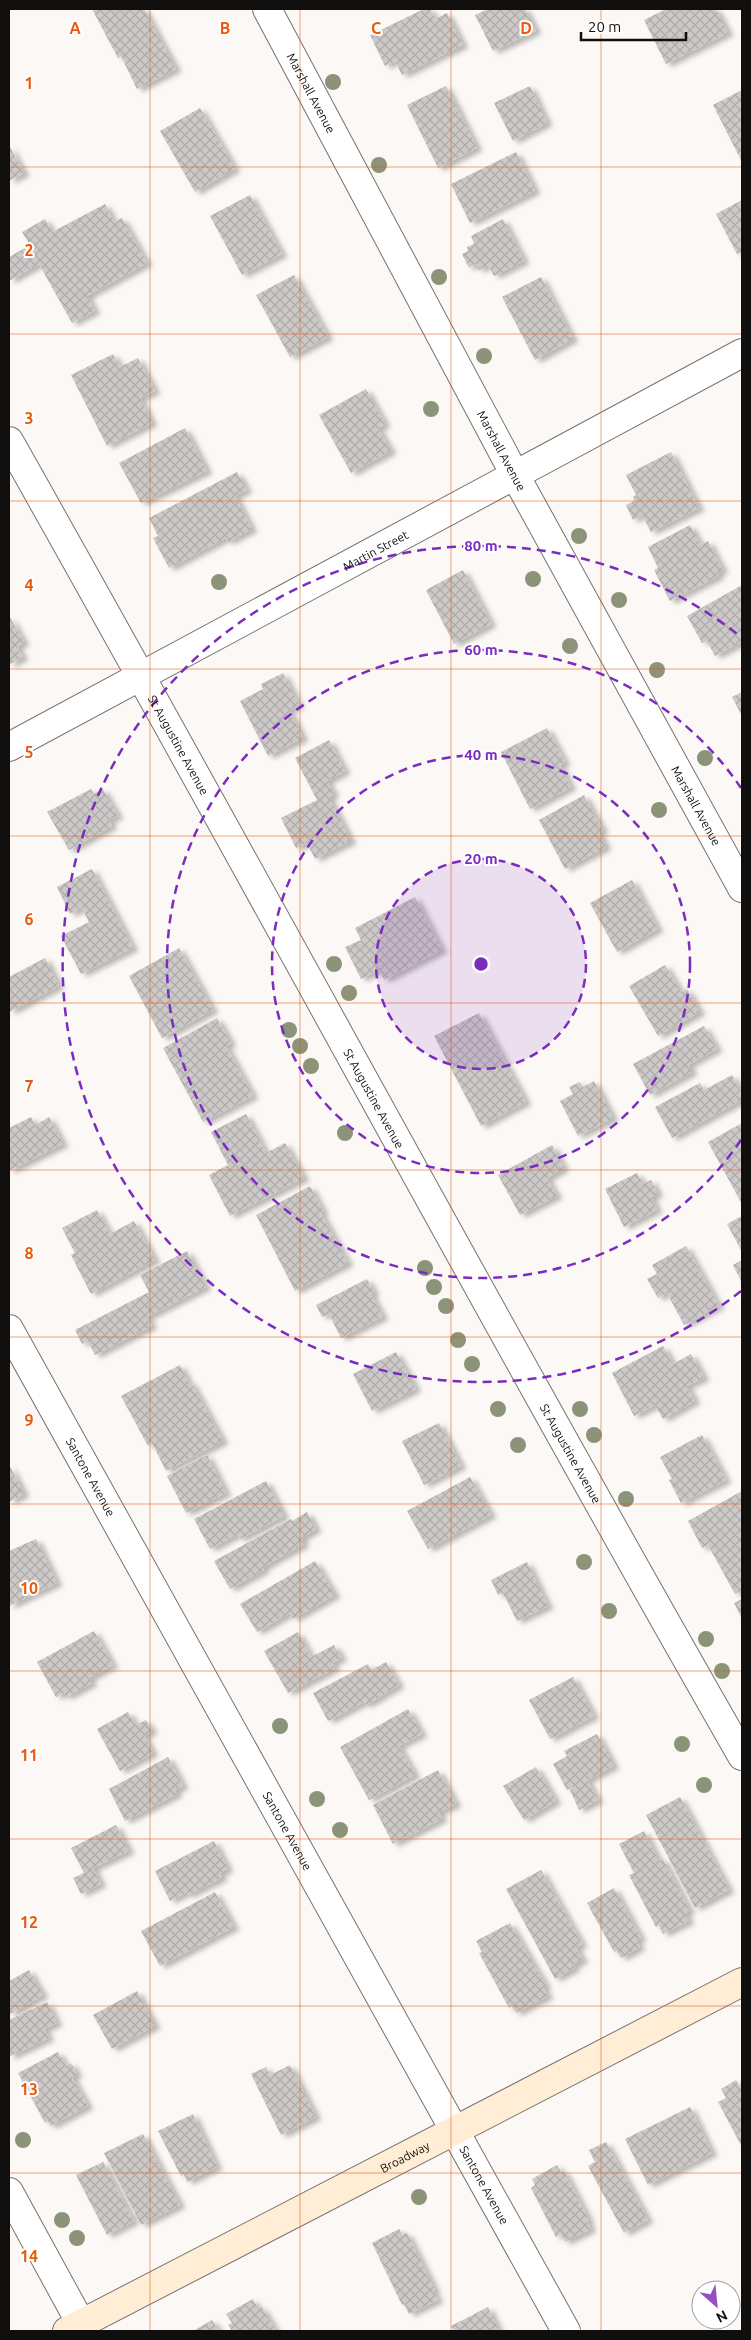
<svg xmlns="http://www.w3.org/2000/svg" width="751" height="2340" viewBox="0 0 751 2340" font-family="Ubuntu,sans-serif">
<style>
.building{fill:url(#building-cross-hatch);filter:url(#shadow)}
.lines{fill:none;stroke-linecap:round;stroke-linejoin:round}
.street-casing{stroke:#757370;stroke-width:30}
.secondary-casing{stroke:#757370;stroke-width:30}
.street{stroke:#fff;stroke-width:28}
.secondary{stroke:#ffeed5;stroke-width:28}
.tree{fill:#8b9379}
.grid{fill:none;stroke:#e8590c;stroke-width:1;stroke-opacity:0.55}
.ring{fill:none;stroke:#7b2cbf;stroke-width:2.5;stroke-dasharray:9 6}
.labels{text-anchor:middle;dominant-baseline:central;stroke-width:4;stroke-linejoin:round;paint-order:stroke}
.street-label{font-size:12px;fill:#100f0e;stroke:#fff}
.grid-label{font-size:16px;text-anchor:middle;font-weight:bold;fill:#e8590c;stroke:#fff;stroke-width:4;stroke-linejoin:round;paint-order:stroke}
.centre{fill:#7b2cbf;stroke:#fff;stroke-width:2.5}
.ring-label{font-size:15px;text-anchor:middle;font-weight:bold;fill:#7b2cbf;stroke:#fff;stroke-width:4;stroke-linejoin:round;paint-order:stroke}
</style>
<defs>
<pattern id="building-cross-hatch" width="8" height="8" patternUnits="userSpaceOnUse" patternTransform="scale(1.25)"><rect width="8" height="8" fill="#cdc9c8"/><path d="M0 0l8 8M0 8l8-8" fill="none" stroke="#afabab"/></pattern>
<filter id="shadow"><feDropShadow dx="5.5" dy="3" stdDeviation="2.5" flood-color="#0004"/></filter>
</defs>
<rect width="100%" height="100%" fill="#fbf8f5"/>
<path class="building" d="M92 9H144L176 69 137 89 121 56 118 58Z
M424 9H430L435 19 447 13 463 45 402 75 395 61 385 66 370 35Z
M488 9H525L536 31 493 51 475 15Z
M666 9H716L728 33 666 64 644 20Z
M446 86 477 148 438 168 407 105Z
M530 86 547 123 513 141 494 103Z
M742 90V162L713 105Z
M200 108 235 169 195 192 160 131Z
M9 145 24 173 9 181Z
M516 152 535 191 470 223 451 184Z
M250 195 282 254 242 275 210 216Z
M742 200V252L737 254 716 214Z
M105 204 114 222 122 218 147 263 87 296 95 311 72 323 39 264 9 281V257L30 245 22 232 45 219 52 232Z
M503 219 524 261 494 276 488 265 479 270 476 264 469 268 462 254 468 251 467 247 474 244 471 236Z
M294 275 328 337 290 357 256 295Z
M541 277 573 339 535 360 502 297Z
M113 354 120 367 138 358 155 391 140 398 152 423 107 446 71 375Z
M366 389 385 424 378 428 391 451 351 473 319 415Z
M185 428 207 471 141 503 119 463Z
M671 452 699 508 651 532 642 515 633 520 626 505 634 501 633 497 636 495 626 475Z
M237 472 247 490 235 496 252 529 228 542 226 538 169 568 153 538 158 536 149 518Z
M690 525 701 545 708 541 723 570 717 573 719 576 670 601 654 570 658 568 648 547Z
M463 570 491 624 454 644 426 590Z
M742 585V642L715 656 707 641 702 643 687 616Z
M10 617 24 642 17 647 23 657 9 665V618Z
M283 673 299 705 289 710 303 738 268 756 240 701 263 689 261 684Z
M742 692V716L732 697Z
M547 728 565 762 560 765 571 787 530 809 501 752Z
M329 740 345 771 327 781 334 794 329 797 351 841 315 859 307 843 296 848 281 818 317 800 295 758Z
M91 789 94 794 103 789 118 816 109 820 112 826 69 850 47 812Z
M584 795 603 830 599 833 606 847 565 869 539 820Z
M92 869 133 948 81 974 61 936 89 922 82 908 70 914 57 887Z
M632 880 658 929 617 952 590 903Z
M415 897 442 950 384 980 379 970 361 979 345 947 361 940 355 928Z
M179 948 213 1010 162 1038 129 976Z
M45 958 59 986 9 1012V977Z
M665 965 681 992 687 989 700 1012 658 1036 629 986Z
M479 1013 526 1102 481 1126 434 1036Z
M217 1018 231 1043 226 1046 253 1096 203 1122 163 1048Z
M704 1026 717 1049 688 1065 692 1072 650 1095 633 1064Z
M732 1075 742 1095V1100L672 1138 655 1107 700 1083 704 1090Z
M594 1081 613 1118 578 1136 560 1101 573 1094 569 1087 580 1082 583 1087Z
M246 1114 266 1153 285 1143 304 1178 230 1216 209 1175 228 1165 211 1132Z
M31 1117 35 1125 49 1117 63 1144 9 1171V1128Z
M742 1123V1204L708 1142Z
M552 1145 564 1168 547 1178 557 1196 520 1215 498 1175Z
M637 1173 643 1184 651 1180 658 1194 651 1197 657 1210 624 1227 605 1189Z
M310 1186 323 1211 321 1213 348 1263 295 1291 256 1215Z
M97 1210 110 1234 134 1221 155 1260 91 1294 71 1255 75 1253 62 1228Z
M742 1216V1252L727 1224Z
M686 1246 719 1306 684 1325 667 1293 658 1298 647 1279 657 1274 652 1265Z
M187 1251 206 1287 147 1317 152 1326 95 1355 88 1341 82 1344 75 1330 149 1292 140 1275Z
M742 1260V1283L733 1265Z
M367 1279 374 1292 371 1294 383 1317 341 1338 329 1314 322 1317 316 1305Z
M663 1346 673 1364 691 1354 704 1378 687 1386 695 1401 663 1419 655 1405 634 1416 612 1373Z
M396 1352 416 1389 372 1411 353 1374Z
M180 1365 189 1383 191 1382 223 1441 166 1471 152 1443 148 1446 121 1396Z
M439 1423 461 1466 424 1485 402 1441Z
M702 1435 726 1480 681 1503 669 1480 672 1479 660 1457Z
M207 1455 226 1493 186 1513 167 1476Z
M9 1464 24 1494 9 1502Z
M470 1477 491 1515 428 1549 407 1511Z
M266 1481 284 1516 240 1539 238 1534 210 1549 194 1519Z
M742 1491V1590L735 1594 708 1545 702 1548 688 1521Z
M307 1512 316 1529 301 1538 304 1544 263 1567 264 1570 230 1589 214 1561 291 1519 292 1521Z
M36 1539 57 1583 9 1606V1551Z
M315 1561 335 1595 293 1619 290 1613 257 1632 240 1604Z
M527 1562 548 1606 517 1621 503 1593 498 1595 491 1580Z
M742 1599V1619L734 1603Z
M94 1631 113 1665 89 1678 92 1683 66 1697 64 1693 56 1697 37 1662Z
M298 1632 311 1657 334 1645 342 1658 332 1663 335 1668 288 1693 264 1651Z
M386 1662 399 1685 366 1705 364 1702 328 1721 313 1693 368 1664 371 1670Z
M573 1677 594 1716 550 1739 529 1700Z
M408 1709 422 1734 399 1746 415 1775 369 1800 340 1747Z
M128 1712 136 1725 146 1720 152 1731 144 1736 153 1753 120 1771 97 1729Z
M597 1734 614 1766 587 1780 598 1800 579 1810 570 1790 581 1783 567 1790 553 1764 567 1756 564 1751Z
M168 1757 183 1786 175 1790 177 1794 125 1821 109 1789Z
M536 1767 556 1801 524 1820 503 1786Z
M438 1770 456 1804 439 1812 442 1819 393 1844 373 1805Z
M680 1797 729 1890 695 1908 646 1815Z
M116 1825 129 1851 93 1868 101 1884 81 1894 73 1878 84 1873 71 1848Z
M644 1831 659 1861 663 1859 690 1911 685 1913 689 1921 663 1934 659 1925 656 1927 629 1875 634 1873 619 1844Z
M214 1841 228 1869 220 1873 222 1878 188 1895 187 1892 170 1901 155 1871Z
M541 1870 582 1944 576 1948 583 1960 573 1965 575 1968 555 1979 506 1889Z
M614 1888 641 1938 636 1940 640 1947 621 1958 617 1951 614 1952 587 1903Z
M215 1892 234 1927 160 1966 141 1931Z
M510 1923 546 1986 543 1987 548 1996 516 2013 512 2006 509 2008 479 1953 482 1952 476 1941Z
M29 1970 43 1995 9 2015V1981Z
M137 1991 155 2026 112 2049 93 2015Z
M47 2002 57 2023 44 2029 49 2038 9 2057V2020Z
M58 2052 66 2066 71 2063 77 2074 72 2077 88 2106 51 2126 48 2121 45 2123 18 2073Z
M290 2065 316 2117 281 2135 251 2074 266 2067 270 2075Z
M736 2080 742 2091V2147L718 2102 726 2098 721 2089Z
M690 2107 712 2153 648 2185 625 2139Z
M193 2114 217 2167 187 2182 184 2174 181 2176 158 2131Z
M143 2134 180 2205 141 2225 104 2153Z
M606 2142 648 2220 624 2233 588 2166 595 2162 589 2150Z
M103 2162 134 2221 107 2235 76 2175Z
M557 2165 561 2172 564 2171 589 2220 587 2221 591 2229 565 2242 561 2234 556 2237 531 2188 535 2185 532 2179Z
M399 2229 403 2235 407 2233 435 2290 433 2291 438 2300 409 2314 404 2304 402 2305 372 2243Z
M253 2299 258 2309 262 2307 276 2331H232L228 2325 232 2323 226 2314Z
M488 2307 499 2331H454L451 2326Z
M212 2320 219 2331H193Z"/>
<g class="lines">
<g class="street-casing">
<g id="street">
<path id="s1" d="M267 9 515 475 742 888"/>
<path id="s2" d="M9 441C256 878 493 1321 742 1756"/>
<path id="s3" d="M9 747 742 353"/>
<path id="s4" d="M9 1329 566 2331"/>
<path d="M9 2192 85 2331"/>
</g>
</g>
<g class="secondary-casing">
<g id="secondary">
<path id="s5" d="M67 2331 742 1982"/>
</g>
</g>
<use href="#street" class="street"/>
<use href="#secondary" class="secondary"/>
</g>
<g class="tree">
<circle cx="333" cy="82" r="8"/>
<circle cx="379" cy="165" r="8"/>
<circle cx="439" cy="277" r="8"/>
<circle cx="484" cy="356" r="8"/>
<circle cx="431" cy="409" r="8"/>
<circle cx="579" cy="536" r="8"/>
<circle cx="533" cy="579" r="8"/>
<circle cx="219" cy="582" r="8"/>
<circle cx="619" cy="600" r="8"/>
<circle cx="570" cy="646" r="8"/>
<circle cx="657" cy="670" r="8"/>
<circle cx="705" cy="758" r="8"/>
<circle cx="659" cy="810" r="8"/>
<circle cx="334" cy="964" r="8"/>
<circle cx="349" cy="993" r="8"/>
<circle cx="289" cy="1030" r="8"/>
<circle cx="300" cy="1046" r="8"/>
<circle cx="311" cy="1066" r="8"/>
<circle cx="345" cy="1133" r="8"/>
<circle cx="425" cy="1268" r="8"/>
<circle cx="434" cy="1287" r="8"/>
<circle cx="446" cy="1306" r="8"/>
<circle cx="458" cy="1340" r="8"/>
<circle cx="472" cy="1364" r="8"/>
<circle cx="498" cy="1409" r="8"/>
<circle cx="580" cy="1409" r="8"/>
<circle cx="594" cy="1435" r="8"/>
<circle cx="518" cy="1445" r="8"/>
<circle cx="626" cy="1499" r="8"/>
<circle cx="584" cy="1562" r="8"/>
<circle cx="609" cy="1611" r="8"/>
<circle cx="706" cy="1639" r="8"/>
<circle cx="722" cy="1671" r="8"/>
<circle cx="280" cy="1726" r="8"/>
<circle cx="682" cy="1744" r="8"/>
<circle cx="704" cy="1785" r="8"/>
<circle cx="317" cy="1799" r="8"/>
<circle cx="340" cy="1830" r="8"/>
<circle cx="23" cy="2140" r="8"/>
<circle cx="419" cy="2197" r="8"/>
<circle cx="62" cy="2220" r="8"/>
<circle cx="77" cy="2238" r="8"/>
</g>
<path class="grid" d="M150 9V2331M300 9V2331M451 9V2331M601 9V2331M9 167H742M9 334H742M9 501H742M9 669H742M9 836H742M9 1003H742M9 1170H742M9 1337H742M9 1504H742M9 1671H742M9 1839H742M9 2006H742M9 2173H742"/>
<circle cx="481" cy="964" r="105" fill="#7b2cbf" fill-opacity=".12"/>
<g class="ring">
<circle cx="481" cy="964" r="105"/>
<circle cx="481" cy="964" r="209"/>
<path d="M741 1140A314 314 0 1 1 741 788"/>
<path d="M741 1291A418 418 0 1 1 741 637"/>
</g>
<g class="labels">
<g class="street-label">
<text stroke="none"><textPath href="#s1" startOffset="95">Marshall Avenue</textPath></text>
<text stroke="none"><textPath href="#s1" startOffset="500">Marshall Avenue</textPath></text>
<text stroke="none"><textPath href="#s3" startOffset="416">Martin Street</textPath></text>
<text stroke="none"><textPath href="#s2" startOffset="348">St Augustine Avenue</textPath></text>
<text stroke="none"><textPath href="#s1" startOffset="905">Marshall Avenue</textPath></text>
<text stroke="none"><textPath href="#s2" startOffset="752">St Augustine Avenue</textPath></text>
<text stroke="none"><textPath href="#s2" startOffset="1158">St Augustine Avenue</textPath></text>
<text stroke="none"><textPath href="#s4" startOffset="169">Santone Avenue</textPath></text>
<text stroke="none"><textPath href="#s4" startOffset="574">Santone Avenue</textPath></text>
<text stroke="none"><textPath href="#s5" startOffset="380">Broadway</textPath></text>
<text stroke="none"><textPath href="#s4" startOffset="979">Santone Avenue</textPath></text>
</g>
</g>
<g class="grid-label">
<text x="75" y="34">A</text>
<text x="225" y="34">B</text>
<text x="376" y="34">C</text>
<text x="526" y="34">D</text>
<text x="29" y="89">1</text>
<text x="29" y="256">2</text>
<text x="29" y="424">3</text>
<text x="29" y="591">4</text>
<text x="29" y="758">5</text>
<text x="29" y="925">6</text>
<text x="29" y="1092">7</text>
<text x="29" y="1259">8</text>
<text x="29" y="1426">9</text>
<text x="29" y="1594">10</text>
<text x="29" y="1761">11</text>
<text x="29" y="1928">12</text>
<text x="29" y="2095">13</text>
<text x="29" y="2262">14</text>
</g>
<circle cx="481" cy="964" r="8" class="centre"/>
<g class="ring-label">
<text x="481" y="551">80 m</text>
<text x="481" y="655">60 m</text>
<text x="481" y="760">40 m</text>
<text x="481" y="864">20 m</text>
</g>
<rect width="751" height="2340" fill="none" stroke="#100f0e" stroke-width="20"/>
<g transform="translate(716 2305) rotate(153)"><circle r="24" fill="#ffffff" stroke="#9f9f9f"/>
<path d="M0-4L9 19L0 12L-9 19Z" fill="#9750c3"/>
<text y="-8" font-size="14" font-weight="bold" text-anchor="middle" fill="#100f0e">N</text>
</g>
<path d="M581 32v8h105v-8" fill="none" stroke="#100f0e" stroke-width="2.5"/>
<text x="588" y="32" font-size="15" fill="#100f0e" stroke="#ffffff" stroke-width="4" paint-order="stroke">20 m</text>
</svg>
